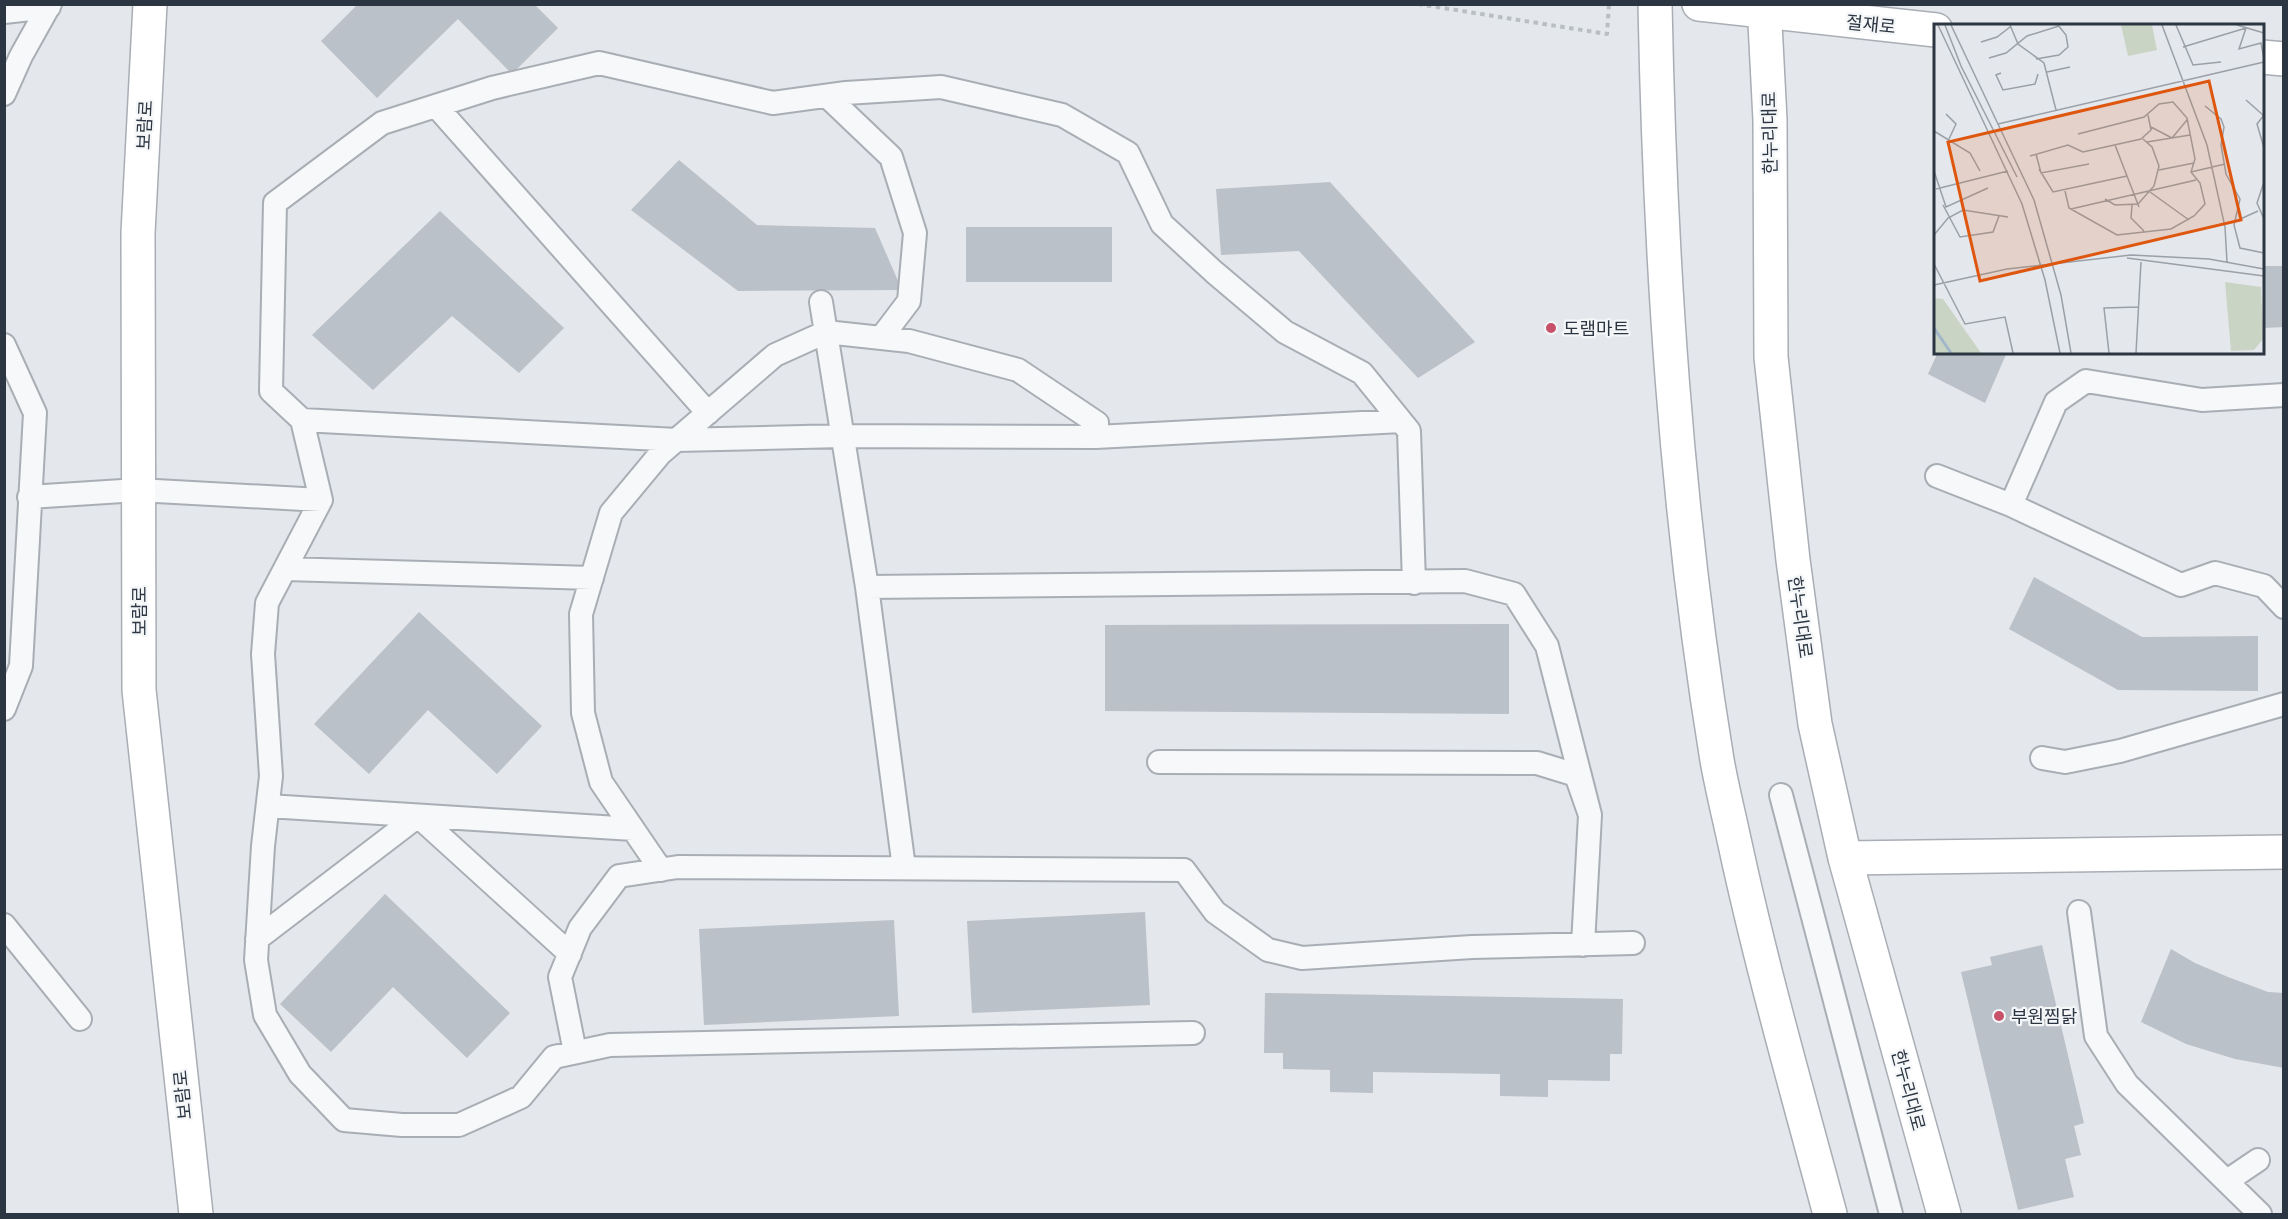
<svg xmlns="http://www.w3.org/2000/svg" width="2288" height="1219" viewBox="0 0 2288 1219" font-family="'Noto Sans','Noto Sans KR',sans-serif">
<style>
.building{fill:#bbc1c8}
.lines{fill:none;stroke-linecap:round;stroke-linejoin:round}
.lane-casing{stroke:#a9aeb5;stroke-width:26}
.secondary-casing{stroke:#a9aeb5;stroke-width:36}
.path{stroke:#b9bec2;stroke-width:4;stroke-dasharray:4.5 4.5;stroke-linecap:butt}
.lane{stroke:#f6f8f9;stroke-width:22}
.secondary{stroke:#fff;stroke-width:33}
.poi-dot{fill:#c8516a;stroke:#f4f6f8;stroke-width:2}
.labels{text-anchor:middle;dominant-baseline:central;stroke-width:4.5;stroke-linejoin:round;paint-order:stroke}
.street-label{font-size:18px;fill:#2c3643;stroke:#f4f6f8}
.poi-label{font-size:18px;fill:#2c3643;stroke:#f4f6f8;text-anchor:start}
.inset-river{fill:none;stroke:#a1b7c9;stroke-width:3}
.inset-road{fill:none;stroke:#9aa0a8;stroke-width:1.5}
.view{fill:#df570f;fill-opacity:0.15;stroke:#df570f;stroke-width:3}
.inset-edge{fill:none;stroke:#2c3643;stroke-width:3}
</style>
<rect width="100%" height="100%" fill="#e4e7eb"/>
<path class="building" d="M358 4H534L558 28 512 74 458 19 377 98 321 41Z
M679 160 757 225 875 228 902 290 738 291 631 210Z
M1330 182 1475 342 1418 378 1299 251 1221 255 1216 189Z
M440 211 564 328 519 373 452 316 373 390 312 335Z
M966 227H1112V282H966Z
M2262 266H2284V327L2264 328Z
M1938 352H2007L1985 403 1928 374Z
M2034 577 2142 637 2258 636V691L2118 690 2009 629Z
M419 612 542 726 497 774 428 710 369 774 314 724Z
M1509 624V714L1105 711V625Z
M385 894 510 1013 467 1058 393 987 331 1052 280 1004Z
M1145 912 1150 1005 972 1013 967 921Z
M894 920 899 1016 704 1025 699 929Z
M2042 945 2084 1123 2074 1126 2081 1155 2065 1159 2074 1197 2018 1210 1961 972 1992 965 1990 957Z
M2171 949 2195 963 2228 977 2268 992 2284 993V1068L2235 1059 2186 1044 2141 1022Z
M1265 993 1623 999 1622 1054H1610V1081L1548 1080V1097L1500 1096V1074L1373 1072V1093L1330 1092V1070L1283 1069V1053H1264Z"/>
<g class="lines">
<g class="lane-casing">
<path id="lane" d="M4 12 49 7
M4 94 21 56 50 4
M827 96 891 157 915 233 909 301 881 338
M436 106 708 413
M821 302 867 587 904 868
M4 345 35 413 21 666 4 709
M302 420 677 440 842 436 1096 437 1401 421
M1937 476 2011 505 2181 585 2215 573 2264 586 2284 607
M29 497 138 490 321 500
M2011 505 2056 402 2086 381 2202 400 2284 395
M285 569 592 578
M867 587 1465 581 1514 594 1547 646 1590 815
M2042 758 2065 762 2120 751 2284 704
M1159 762 1537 763 1576 775 1590 815 1583 945
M1781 795 1891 1214
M268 806 633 829
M661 870 601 782 583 713 581 614 611 513 660 454 775 355 826 332 909 341 1018 370 1097 423 1096 437
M2079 912 2096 1036 2127 1084 2260 1214
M4 925 80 1019
M257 939 418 816 570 954
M1193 1033 610 1045 554 1057 521 1097 459 1125H402L344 1120 300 1074 265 1015 256 960 263 846 271 776 263 654 267 603 321 500 302 420 271 391 275 203 382 123 492 88 599 63 773 103 846 93 941 87 1062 115 1128 153 1162 224 1214 272 1285 332 1362 373 1409 431 1414 583
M575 1052 560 977 580 928 619 876 678 867 1184 870 1215 912 1268 950 1302 958 1472 947 1633 943
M2227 1181 2258 1160"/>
</g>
<g class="secondary-casing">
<path id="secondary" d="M150 4 138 233 139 690 196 1214
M1655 4C1660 257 1676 510 1717 760 1722 788 1729 816 1735 844 1762 969 1797 1091 1830 1214
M1699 4 1936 30
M1764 4 1770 120 1771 357 1793 560 1815 724 1845 858 1944 1214
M2262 57 2284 59
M1845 858 2284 852"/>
</g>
<path class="path" d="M1418 4 1607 34 1609 4"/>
<use href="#lane" class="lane"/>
<use href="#secondary" class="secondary"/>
</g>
<g class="poi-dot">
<circle cx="1551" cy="328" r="6"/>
<circle cx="1999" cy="1016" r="6"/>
</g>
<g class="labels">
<g class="street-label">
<text transform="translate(1871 24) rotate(6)">절재로</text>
<text transform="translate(144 125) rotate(-87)">보람로</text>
<text transform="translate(1769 133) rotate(-91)">한누리대로</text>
<text transform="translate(139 611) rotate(-90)">보람로</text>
<text transform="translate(1801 617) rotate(82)">한누리대로</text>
<text transform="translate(1909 1090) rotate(75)">한누리대로</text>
<text transform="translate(182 1095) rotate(-96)">보람로</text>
</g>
<g class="poi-label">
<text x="1563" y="328">도램마트</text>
<text x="2011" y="1016">부원찜닭</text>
</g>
</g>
<g transform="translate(1934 24)">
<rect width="330" height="330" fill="#e4e7eb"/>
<path d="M187 1H218L223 26 194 32ZM291 258 327 263 329 315 320 326 297 327ZM0 274 9 275 47 329H0Z" fill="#cad4c5"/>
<path class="inset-river" d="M0 304 17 329"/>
<path class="inset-road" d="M4 1 88 180 111 256 126 329M11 1 27 42 83 153M17 1 100 176 127 271 137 329M76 1 84 20 110 39 122 86M228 1 273 121 291 203 293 238M242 1 259 41 287 38M303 1 330 9M312 4 305 25 327 19 330 35M47 18 63 13 76 3M249 23 312 4M55 34 72 29 93 12 125 2M102 35 125 31 134 23 132 11 124 1M113 48 136 43M67 49 62 51 69 66 101 60 104 50M312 76 329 91M271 82 287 95 290 103 287 121 292 150 306 175 300 201 306 224 330 229M12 90 22 100 15 115M330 91 323 100 330 124M64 100 330 38M217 103 238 114 253 96M0 107 36 129 46 147M213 118 256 111M181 121 205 183M102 130 107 149 155 140M96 132 134 121 149 128 207 115 217 106 214 91M105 145 119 168 193 152M225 146 260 139M0 147 12 183 54 164M257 148 291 140M330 158 323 179 330 195M2 165 74 147M131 167 135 184 183 211 237 205 260 192 271 180 266 159 257 148 261 135 253 94 239 78 225 80 210 93 144 110M216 168 255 196M171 175 181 181 204 180 220 162 225 142 218 123 209 115M9 181 26 213 59 208 65 192M198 181 197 194 210 207M137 185 262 156M302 197 324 187M0 211 14 194 29 186 74 193M193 234 330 252M0 240 31 300 71 293 79 329M0 261 73 245 197 231 275 235 330 245M175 329 170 284 204 283M202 329 207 238"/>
<path class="view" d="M275 57 307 196 46 257 14 118Z"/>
<rect width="330" height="330" class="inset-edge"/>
</g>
<rect width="2288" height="1219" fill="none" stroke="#2c3643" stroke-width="12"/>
</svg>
